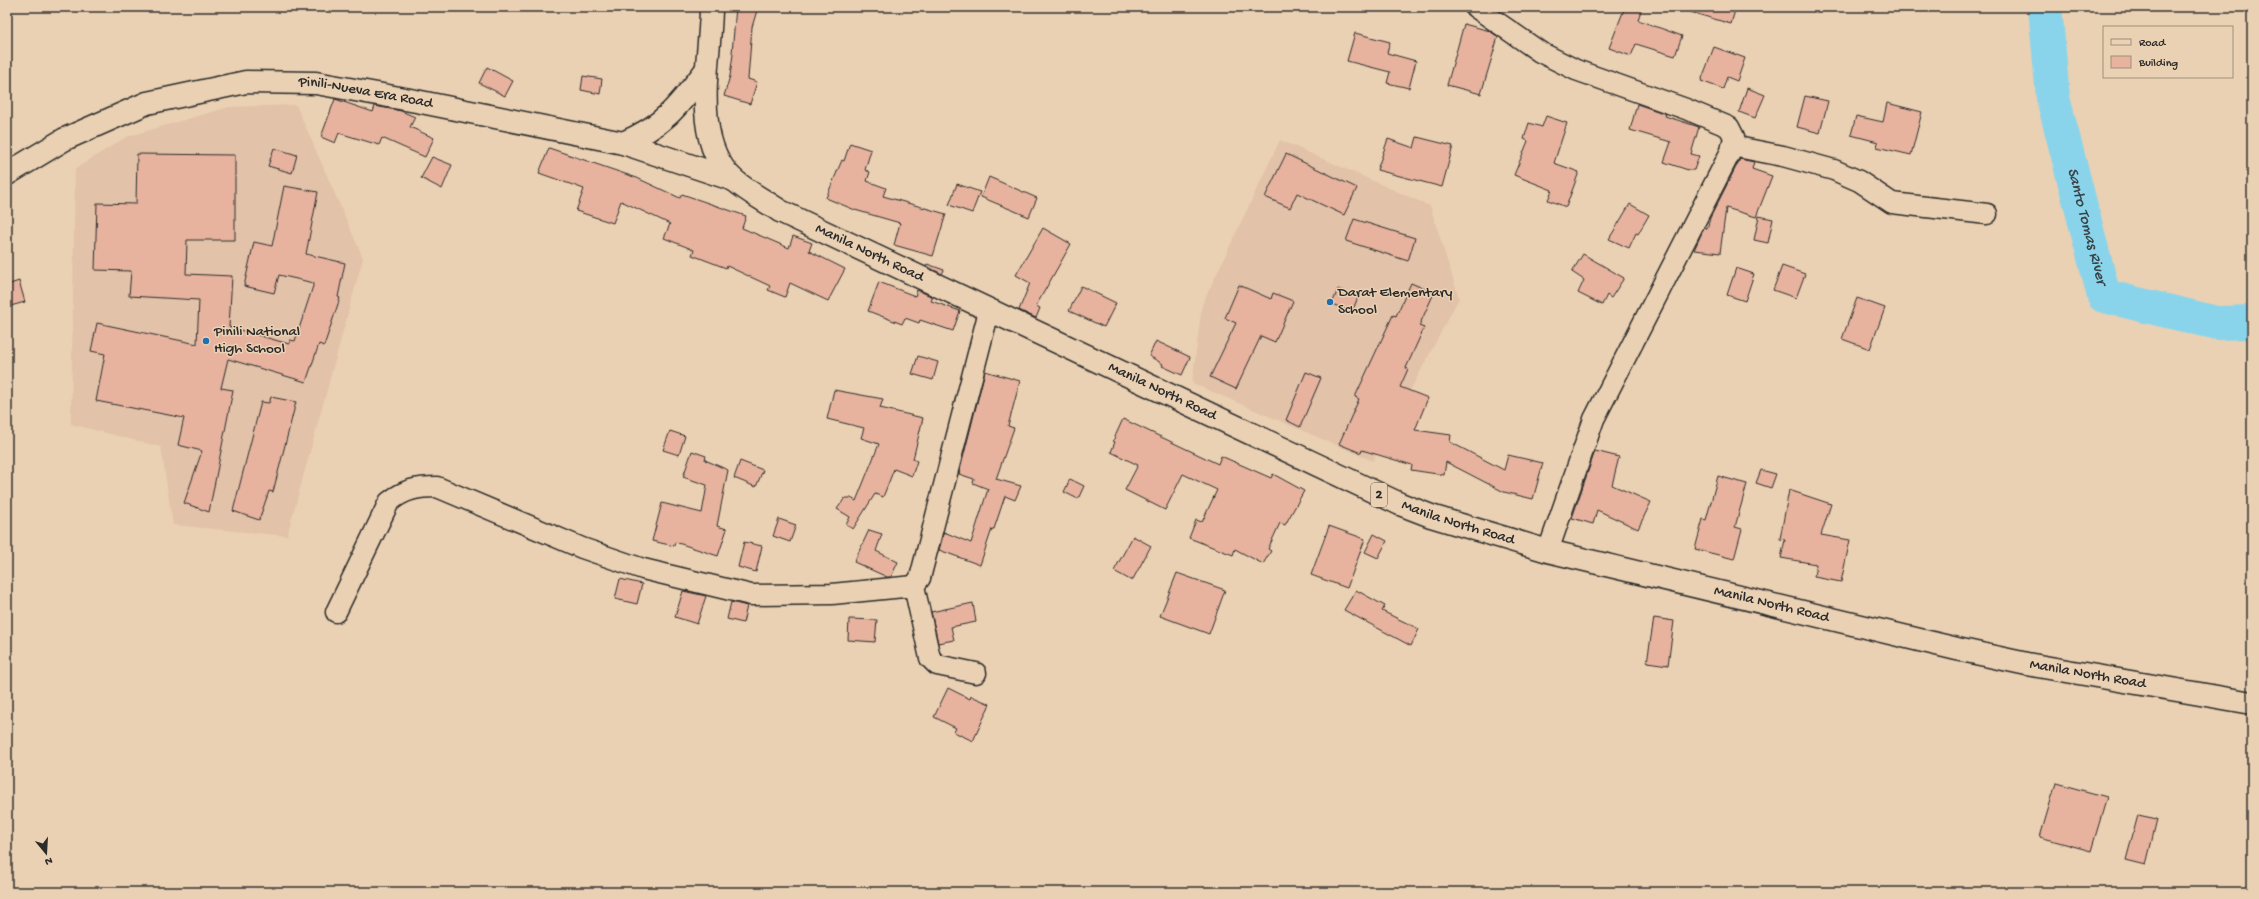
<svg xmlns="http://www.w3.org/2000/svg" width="2259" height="899" viewBox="0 0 2259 899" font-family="'Gochi Hand',sans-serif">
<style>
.built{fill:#e2c2a8}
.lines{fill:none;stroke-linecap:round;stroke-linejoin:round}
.river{stroke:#8ad4eb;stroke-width:34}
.building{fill:#e7b39f;stroke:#2b2b2b}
.minor-casing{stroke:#2b2b2b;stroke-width:23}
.major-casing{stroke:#2b2b2b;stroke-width:25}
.highway-casing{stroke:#2b2b2b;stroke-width:25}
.minor{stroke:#ebd1b3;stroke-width:20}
.major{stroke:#ebd1b3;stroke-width:22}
.highway{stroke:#ebd1b3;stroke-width:22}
.poi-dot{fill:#1f6fb2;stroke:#ebd1b3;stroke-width:1.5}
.labels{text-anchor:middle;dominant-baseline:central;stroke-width:3;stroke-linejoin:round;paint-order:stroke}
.shield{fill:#ebd1b3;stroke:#655d54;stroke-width:1}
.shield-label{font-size:14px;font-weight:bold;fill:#2b2b2b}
.street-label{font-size:15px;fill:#2b2b2b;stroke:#ebd1b3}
.poi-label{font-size:15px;fill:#2b2b2b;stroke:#ebd1b3;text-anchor:start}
.water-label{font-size:16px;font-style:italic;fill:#394448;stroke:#ebd1b3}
</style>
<rect width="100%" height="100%" fill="#ebd1b3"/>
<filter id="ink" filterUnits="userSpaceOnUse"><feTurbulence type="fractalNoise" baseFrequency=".025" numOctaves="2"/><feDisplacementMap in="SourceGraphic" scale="8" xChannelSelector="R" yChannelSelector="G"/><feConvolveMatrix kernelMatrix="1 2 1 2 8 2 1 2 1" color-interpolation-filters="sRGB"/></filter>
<g filter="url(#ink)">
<path class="built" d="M296 105 363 258 287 536 173 525 161 447 71 424 75 169 126 137 191 118 229 107Z
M1280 140 1430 206 1459 298 1373 461 1192 383 1202 305Z"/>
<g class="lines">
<path class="river" id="s1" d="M2045 7 2053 98 2104 296 2217 323 2252 322"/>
</g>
<path class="building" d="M736 7H758L752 27 748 79 757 82 750 104 724 96 730 76 733 54 732 53Z
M1625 7H1642L1638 20 1682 36 1675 56 1636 44 1631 56 1609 48Z
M1688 7H1736L1731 24 1687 11Z
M1464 24 1490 31 1498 37 1481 94 1447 85Z
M1355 33 1390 42 1387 53 1416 61 1409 88 1387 83 1390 72 1347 61Z
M1714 47 1745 58 1737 81 1727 77 1723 89 1701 81Z
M487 67 513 81 505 96 479 83Z
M583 76 602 79 600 94 581 90Z
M1747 88 1765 95 1755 118 1739 112Z
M1805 96 1828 101 1820 133 1797 127Z
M335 99 373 112 375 106 401 111 415 117 410 127 434 138 425 157 382 138 379 145 339 133 335 143 321 137Z
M1887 103 1922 112 1911 155 1877 147 1878 142 1851 135 1856 116 1883 122Z
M1637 104 1666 114 1665 116 1699 127 1691 154 1699 156 1694 170H1688L1664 162 1671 142 1630 130Z
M1546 116 1567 123 1554 163 1579 172 1566 207 1548 200 1552 190 1514 175 1528 141 1524 139 1529 123 1542 127Z
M1417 137 1453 146 1442 187 1377 170 1388 139 1414 148Z
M850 143 871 150 865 170 870 172 867 181 886 188 883 196 946 214 933 256 894 245 900 223 855 210 826 198 842 160 844 161Z
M274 148 297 155 292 173 268 166Z
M549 148 637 178 680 198 682 194 746 216 742 228 789 248 793 236 812 243 809 251 845 269 828 301 790 283 785 297 768 290 770 286 727 266 726 268 692 255 694 250 664 238 670 224 621 201 613 223 576 211 584 189 539 173Z
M137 154 235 155V240H187L186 274 232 276 229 327 289 344 290 340 295 341 314 283 279 275 274 293 244 286 254 242 272 246 284 186 318 192 306 254 345 263 338 297 340 298 324 346 319 344 306 382 228 359 221 388 233 390 209 512 184 503 202 451 178 445 184 418 96 401 105 354 91 351 97 323 197 344 199 300 129 296 131 271 95 270 97 203 136 204Z
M1286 154 1357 188 1344 215 1297 193 1290 208 1265 197Z
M432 157 452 165 442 189 421 178Z
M1740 159 1754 162 1752 169 1772 176 1756 217 1726 208 1720 253 1694 250 1704 228 1707 229 1710 218Z
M989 177 1037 198 1029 217 981 197Z
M957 184 980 192 972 213 949 205Z
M1630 204 1649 215 1638 234 1636 233 1629 248 1609 239Z
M1759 216 1773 219 1768 243 1754 240Z
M1354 219 1415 238 1408 261 1346 241Z
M1043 228 1071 244 1036 306 1040 308 1036 318 1019 310 1030 283 1016 275Z
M1583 254 1624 278 1611 298 1607 295 1602 305 1578 293 1584 280 1572 272Z
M927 264 944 270 942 274 926 266Z
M1782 266 1805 274 1796 298 1773 290Z
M1736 268 1754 274 1745 301 1727 295Z
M19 281 25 302 7 307V285Z
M879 282 915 296 917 290 933 297 931 301 960 311 953 331 920 320 919 323 905 318 902 324 868 311Z
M1411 283 1434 293 1419 326 1424 328 1406 368 1408 369 1400 387 1428 398 1415 430 1451 435 1450 442 1504 470 1508 455 1543 463 1533 499 1504 492 1446 462 1444 475 1411 470 1412 465 1362 450 1361 453 1339 444 1359 399 1355 397 1393 315 1396 316Z
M1239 285 1271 299 1273 293 1293 301 1275 342 1261 336 1236 389 1210 377 1236 323 1225 318Z
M1081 286 1116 303 1104 327 1069 311Z
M1338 289 1358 297 1352 312 1332 304Z
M1857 298 1885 308 1870 349 1842 339Z
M1156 341 1190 357 1182 375 1162 366 1163 364 1149 356Z
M918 356 938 362 933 380 912 374Z
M985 371 1020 381 1008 426 1014 428 996 479 1021 486 1015 500 1005 496 994 529H992L980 565 939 550 944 532 971 543 988 489 973 483 974 479 959 474Z
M1306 372 1321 378 1300 427 1286 420Z
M834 390 883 399 880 408 923 418 913 459 917 461 912 476 894 469 883 497 875 494 853 529 846 525 850 517 837 509 845 498H851L856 501 879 444 861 438 864 428 827 419Z
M271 397 296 402 273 492 269 491 259 520 233 511 261 402 269 403Z
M1123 419 1218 464 1221 456 1271 478 1273 474 1304 491 1285 525 1280 523 1268 549 1271 551 1263 564 1235 549 1233 555 1189 538 1196 520 1202 522 1217 490 1183 474 1165 510 1125 490 1138 465 1111 452 1115 442 1113 441Z
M670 431 685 436 679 455 663 450Z
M692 451 706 456 705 460 728 470 717 526 727 529 718 556 675 542 674 546 652 541 662 503 702 513 707 485 683 477Z
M1595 451 1619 457 1612 485 1651 502 1638 529 1597 510 1593 524 1572 518Z
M740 461 763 470 756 487 734 478Z
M1761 470 1776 474 1771 488 1756 483Z
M1718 476 1747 484 1735 527 1742 529 1734 559 1695 549 1703 519 1706 520Z
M1070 479 1084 486 1078 499 1064 492Z
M1789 490 1831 504 1821 535 1850 540 1841 582 1814 577 1816 564 1781 558 1785 540 1780 539Z
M779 519 796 525 790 542 773 536Z
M1329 526 1365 539 1347 588 1311 575Z
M869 530 882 534 876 551 898 562 891 577H887L854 562Z
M1374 534 1387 541 1378 558 1365 552Z
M1133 536 1151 546 1132 581 1114 571Z
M744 542 762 546 756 572 738 567Z
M1177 573 1225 590 1209 634 1160 616Z
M620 579 642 584 637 604 615 599Z
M1356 590 1385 606 1382 611 1419 629 1411 646 1344 610Z
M683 591 706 596 697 624 675 617Z
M731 602 747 606 743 623 727 619Z
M973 603 976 622 951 627 954 640 938 643 931 612Z
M1654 618 1674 621 1668 665 1647 662Z
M849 619 877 620 875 642 848 640Z
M948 688 970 699 971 696 990 704 973 741 954 732 956 728 934 717Z
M2056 783 2107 797 2091 851 2040 837Z
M2138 815 2157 819 2146 865 2126 860Z"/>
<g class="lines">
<g class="minor-casing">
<path id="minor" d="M1475 7 1540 52 1576 70 1686 109 1729 127 1734 137 1731 151 1594 419 1548 551
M1732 146 1783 156 1834 170 1859 181 1892 203 1987 214
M914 586 930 658 937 665 976 673
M336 612 389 502C405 489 418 487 437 487L582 548 643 569 751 595 832 594 914 586 920 578 989 311"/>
</g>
<g class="major-casing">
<g id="major">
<path d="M623 143C665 125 679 105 706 70"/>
<path id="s2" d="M7 174 65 139 147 103 246 82 316 83 416 101 623 143 734 180"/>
</g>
</g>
<g class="highway-casing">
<g id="highway">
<path id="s3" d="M711 7C711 59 689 140 734 180 748 192 765 201 780 211L1400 504 1431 516 1548 551 1957 649 2027 664 2252 703"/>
</g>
</g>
<use href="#minor" class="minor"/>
<use href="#major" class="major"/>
<use href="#highway" class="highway"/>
</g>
</g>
<g class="poi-dot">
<circle cx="1330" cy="302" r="4"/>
<circle cx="206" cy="341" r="4"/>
</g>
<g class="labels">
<rect class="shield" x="1371" y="483" width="16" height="24" rx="3"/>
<g class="shield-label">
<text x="1379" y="495">2</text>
</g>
<g class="street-label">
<text stroke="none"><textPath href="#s2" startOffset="379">Pinili-Nueva Era Road</textPath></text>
<text stroke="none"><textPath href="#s3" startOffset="335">Manila North Road</textPath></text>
<text stroke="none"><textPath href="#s3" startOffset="659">Manila North Road</textPath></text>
<text stroke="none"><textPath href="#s3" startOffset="983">Manila North Road</textPath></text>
<text stroke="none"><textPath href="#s3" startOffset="1307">Manila North Road</textPath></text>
<text stroke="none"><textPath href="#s3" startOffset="1631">Manila North Road</textPath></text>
</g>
<g class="poi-label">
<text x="1338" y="293">Darat Elementary<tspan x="1338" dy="17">School</tspan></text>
<text x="214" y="332">Pinili National<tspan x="214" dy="17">High School</tspan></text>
</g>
<g class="water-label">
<text stroke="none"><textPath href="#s1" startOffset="224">Santo Tomas River</textPath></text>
</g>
</g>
<rect width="2259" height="899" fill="none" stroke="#ebd1b3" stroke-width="24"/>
<rect x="12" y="12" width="2235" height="875" fill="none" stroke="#2b2b2b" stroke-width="1.5" filter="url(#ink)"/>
<rect x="2103" y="26" width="130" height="52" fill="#ebd1b3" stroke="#9e8f7d"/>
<rect x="2111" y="39" width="20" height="6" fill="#ebd1b3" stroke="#9e8f7d"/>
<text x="2139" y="46" font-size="12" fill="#2b2b2b">Road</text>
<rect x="2111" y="56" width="20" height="12" fill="#e7b39f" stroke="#9e8f7d"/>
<text x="2139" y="66" font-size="12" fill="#2b2b2b">Building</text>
<g transform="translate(46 853) rotate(162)" stroke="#ebd1b3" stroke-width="3" paint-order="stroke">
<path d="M0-3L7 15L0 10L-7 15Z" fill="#2b2b2b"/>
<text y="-6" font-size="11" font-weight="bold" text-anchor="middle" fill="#2b2b2b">N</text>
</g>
</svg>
